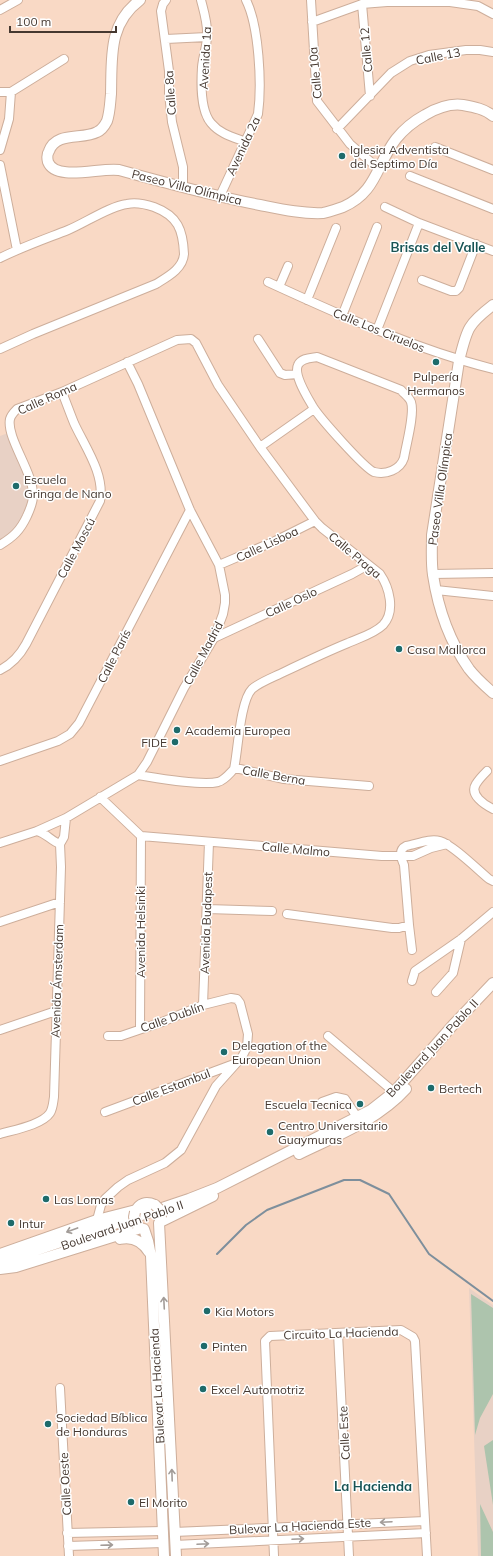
<svg xmlns="http://www.w3.org/2000/svg" width="493" height="1556" viewBox="0 0 493 1556" font-family="Mulish,sans-serif">
<style>
.education{fill:#e8d1c5}
.green{fill:#adc4ad}
.lines{fill:none;stroke-linecap:round;stroke-linejoin:round}
.stream{stroke:#7e8f9c;stroke-width:2}
.minor-casing{stroke:#cdae9b;stroke-width:10}
.major-casing{stroke:#cdae9b;stroke-width:12}
.minor{stroke:#fff;stroke-width:8}
.major{stroke:#fff;stroke-width:10}
.major-bridge-casing{stroke:#cdae9b;stroke-width:12;stroke-linecap:butt}
.major-bridge{stroke:#fff;stroke-width:10}
.oneway{stroke:#a29c98}
.poi-dot{fill:#1e6b6b;stroke:#fff;stroke-width:1.5}
.labels{text-anchor:middle;dominant-baseline:central;stroke-width:3;stroke-linejoin:round;paint-order:stroke}
.street-label{font-size:12px;fill:#453830;stroke:#fff}
.poi-label{font-size:12px;fill:#453830;stroke:#fff;text-anchor:start}
.neighbourhood-label{font-size:13px;font-weight:bold;fill:#185455;stroke:#fff}
</style>
<rect width="100%" height="100%" fill="#f9d9c5"/>
<path class="education" d="M11 432 33 494 25 520 0 543V436Z
M469 1288 493 1305V1556H478Z"/>
<path class="green" d="M471 1294 493 1308V1394L480 1418 475 1435Z
M493 1440V1505L484 1446Z
M480 1504 493 1532V1556H481Z"/>
<g class="lines">
<path class="stream" d="M217 1254 246 1225 267 1210 344 1180H360L389 1194 429 1254 493 1301"/>
<g class="minor-casing">
<path id="minor" d="M166 0 163 4 161 11 169 71V93L172 122 183 167V187
M201 0C204 12 208 24 207 36 207 46 203 56 202 67 201 83 200 110 211 123 220 134 233 137 246 142
M311 0 317 101 350 144 372 163 380 167
M362 4 370 96
M0 10 18 0
M312 22 362 4 387 2H450L478 6 493 14
M166 39 207 37
M0 92H11L9 119 0 150
M11 92 64 59
M337 129 391 73 410 61 429 55 466 50H480L493 52
M435 147 493 170
M0 165 17 250
M410 176 493 209
M220 196 258 114C262 84 259 26 246 0
M385 207 419 223 493 251
M0 258C22 247 45 239 68 230 85 223 110 206 127 204 136 202 145 204 154 207 178 216 183 230 184 254 183 269 167 277 156 284L33 334 0 349
M422 280 451 291H456L459 288 476 244
M268 282C342 316 415 349 493 369
M279 287 288 266
M307 300 336 228
M342 316 377 227
M377 330 419 223
M258 339 280 373 285 375 297 374
M317 357 401 390C404 394 409 397 411 402 415 414 406 445 404 458 400 470 386 475 374 472 364 468 320 418 313 407 308 398 293 375 298 365 301 358 311 358 317 357Z
M260 447 314 409
M0 545C13 537 20 531 27 516 30 509 33 503 33 496 34 473 6 438 10 419 11 415 14 412 17 409L62 392 177 340 191 339 196 343 218 385 260 447 315 521 322 528 380 574C389 587 396 611 383 625 374 634 359 638 348 643 326 652 305 662 284 672 274 677 260 682 252 689 240 701 238 751 234 769
M219 565 275 541 315 521
M433 574 493 573
M436 590 493 596
M214 638 352 574 368 565
M0 670C12 664 20 655 26 644L100 501C105 474 85 447 74 423 70 413 66 402 62 392
M0 761 58 741 70 734 79 723 190 510
M487 771C483 775 479 779 476 784 469 795 485 805 493 809
M138 775C157 778 200 786 218 782 225 780 229 774 234 769H240L284 779 369 786
M100 797 141 836 382 856H413L431 848 447 844
M37 831C46 833 51 841 60 844
M0 843 37 831 66 818 138 775 147 762 184 688 214 638 223 614 225 603V595L219 565 190 510 138 384 127 362
M207 909 272 911
M287 914 392 928H399L409 925 404 865C401 858 398 850 406 846 417 844 430 838 440 841 453 845 478 870 489 879L493 881
M0 922 60 902
M409 925 412 950
M412 981 415 971 461 939 493 912
M436 992 453 973 461 939
M203 1005 209 842
M140 1029 141 836
M0 1030 56 1011
M328 1036 394 1092
M322 1102 336 1097 345 1099 357 1117
M105 1112 234 1064
M0 1134C13 1130 42 1125 50 1113 53 1108 53 1103 54 1097L61 867 60 844 64 837 66 818
M97 1220 101 1205 105 1199 118 1187 128 1180 165 1163 181 1150 216 1086 242 1057 247 1047 248 1034 240 1003 237 999 231 998 203 1005 162 1022 121 1036H108
M338 1333 349 1556
M60 1388 69 1556
M174 1532 425 1521
M67 1533 163 1531
M175 1545 426 1533
M68 1546 163 1543
M274 1556 265 1341 270 1336 401 1330 413 1337 415 1341 427 1556"/>
</g>
<g class="major-casing">
<path id="major" d="M140 0C108 24 112 57 111 94 110 103 110 112 107 121 105 125 102 130 97 132 83 140 56 131 49 151 47 154 47 158 48 162 56 182 101 167 119 170 166 183 213 196 260 205 280 209 302 214 323 213 329 212 337 209 343 207 377 192 376 165 396 139 404 129 414 121 425 115 437 108 449 103 463 105 474 107 485 109 493 116
M493 305C467 325 467 329 459 361L432 535C432 548 431 562 433 575 438 608 450 642 469 669 476 678 485 686 493 693
M299 1154C336 1136 378 1120 406 1089
M135 1212C139 1203 146 1201 155 1205
M160 1222 213 1196
M159 1223 176 1556
M144 1229 148 1241 151 1256 164 1556
M120 1239C133 1236 142 1241 149 1252
M0 1254 97 1220 136 1210
M0 1261 10 1259 189 1199 217 1188 371 1110 394 1092 453 1025 493 983
M0 1269 16 1267 141 1228"/>
</g>
<use href="#minor" class="minor"/>
<use href="#major" class="major"/>
<g class="major-bridge-casing">
<path id="major-bridge" d="M155 1205 160 1210 161 1218
M135 1212 134 1217 138 1226"/>
</g>
<use href="#major-bridge" class="major-bridge"/>
</g>
<defs><path id="oneway-shaft" d="M-6 0H5M1.5-3L5.5 0L1.5 3" fill="none" stroke-width="1.6" stroke-linecap="round" stroke-linejoin="round"/></defs>
<g class="oneway">
<use href="#oneway-shaft" transform="translate(72 1230) rotate(160)"/>
<use href="#oneway-shaft" transform="translate(164 1303) rotate(-93)"/>
<use href="#oneway-shaft" transform="translate(172 1475) rotate(-92)"/>
<use href="#oneway-shaft" transform="translate(386 1522) rotate(177)"/>
<use href="#oneway-shaft" transform="translate(298 1539) rotate(-3)"/>
<use href="#oneway-shaft" transform="translate(203 1544) rotate(-3)"/>
<use href="#oneway-shaft" transform="translate(107 1545) rotate(-2)"/>
</g>
<g class="poi-dot">
<circle cx="342" cy="156" r="4"/>
<circle cx="436" cy="362" r="4"/>
<circle cx="16" cy="486" r="4"/>
<circle cx="399" cy="649" r="4"/>
<circle cx="177" cy="730" r="4"/>
<circle cx="175" cy="742" r="4"/>
<circle cx="224" cy="1052" r="4"/>
<circle cx="431" cy="1088" r="4"/>
<circle cx="360" cy="1104" r="4"/>
<circle cx="270" cy="1132" r="4"/>
<circle cx="46" cy="1199" r="4"/>
<circle cx="11" cy="1223" r="4"/>
<circle cx="207" cy="1311" r="4"/>
<circle cx="204" cy="1346" r="4"/>
<circle cx="203" cy="1389" r="4"/>
<circle cx="48" cy="1424" r="4"/>
<circle cx="131" cy="1502" r="4"/>
</g>
<g class="labels">
<g class="street-label">
<text transform="translate(366 50) rotate(-95)">Calle 12</text>
<text transform="translate(438 56) rotate(-11)">Calle 13</text>
<text transform="translate(205 58) rotate(-87)">Avenida 1a</text>
<text transform="translate(315 73) rotate(-95)">Calle 10a</text>
<text transform="translate(170 93) rotate(-94)">Calle 8a</text>
<text transform="translate(243 146) rotate(-65)">Avenida 2a</text>
<text transform="translate(187 187) rotate(14)">Paseo Villa Olímpica</text>
<text transform="translate(379 330) rotate(22)">Calle Los Ciruelos</text>
<text transform="translate(47 398) rotate(-24)">Calle Roma</text>
<text transform="translate(440 489) rotate(-82)">Paseo Villa Olímpica</text>
<text transform="translate(267 544) rotate(-25)">Calle Lisboa</text>
<text transform="translate(76 548) rotate(-62)">Calle Moscú</text>
<text transform="translate(355 555) rotate(40)">Calle Praga</text>
<text transform="translate(291 602) rotate(-25)">Calle Oslo</text>
<text transform="translate(203 653) rotate(-62)">Calle Madrid</text>
<text transform="translate(114 656) rotate(-63)">Calle París</text>
<text transform="translate(274 775) rotate(10)">Calle Berna</text>
<text transform="translate(296 849) rotate(5)">Calle Malmo</text>
<text transform="translate(206 923) rotate(-88)">Avenida Budapest</text>
<text transform="translate(140 932) rotate(-90)">Avenida Helsinki</text>
<text transform="translate(57 981) rotate(-88)">Avenida Ámsterdam</text>
<text transform="translate(172 1017) rotate(-20)">Calle Dublín</text>
<text transform="translate(432 1048) rotate(-47)">Boulevard Juan Pablo II</text>
<text transform="translate(171 1087) rotate(-21)">Calle Estambul</text>
<text transform="translate(122 1225) rotate(-19)">Boulevard Juan Pablo II</text>
<text transform="translate(341 1333) rotate(-2)">Circuito La Hacienda</text>
<text transform="translate(157 1386) rotate(-93)">Bulevar La Hacienda</text>
<text transform="translate(344 1433) rotate(-93)">Calle Este</text>
<text transform="translate(65 1484) rotate(-93)">Calle Oeste</text>
<text transform="translate(300 1526) rotate(-3)">Bulevar La Hacienda Este</text>
</g>
<g class="poi-label">
<text x="350" y="149">Iglesia Adventista<tspan x="350" dy="14">del Septimo Día</tspan></text>
<text x="436" y="376" text-anchor="middle">Pulpería<tspan x="436" dy="14">Hermanos</tspan></text>
<text x="24" y="479">Escuela<tspan x="24" dy="14">Gringa de Nano</tspan></text>
<text x="407" y="649">Casa Mallorca</text>
<text x="185" y="730">Academia Europea</text>
<text x="167" y="742" text-anchor="end">FIDE</text>
<text x="232" y="1045">Delegation of the<tspan x="232" dy="14">European Union</tspan></text>
<text x="439" y="1088">Bertech</text>
<text x="352" y="1104" text-anchor="end">Escuela Tecnica</text>
<text x="278" y="1125">Centro Universitario<tspan x="278" dy="14">Guaymuras</tspan></text>
<text x="54" y="1199">Las Lomas</text>
<text x="19" y="1223">Intur</text>
<text x="215" y="1311">Kia Motors</text>
<text x="212" y="1346">Pinten</text>
<text x="211" y="1389">Excel Automotriz</text>
<text x="56" y="1417">Sociedad Bíblica<tspan x="56" dy="14">de Honduras</tspan></text>
<text x="139" y="1502">El Morito</text>
</g>
<g class="neighbourhood-label">
<text x="438" y="247">Brisas del Valle</text>
<text x="373" y="1486">La Hacienda</text>
</g>
</g>
<path d="M10 26v6h106v-6" fill="none" stroke="#453830" stroke-width="2"/>
<text x="16" y="26" font-size="12" fill="#453830" stroke="#ffffff" stroke-width="3" paint-order="stroke">100 m</text>
</svg>
